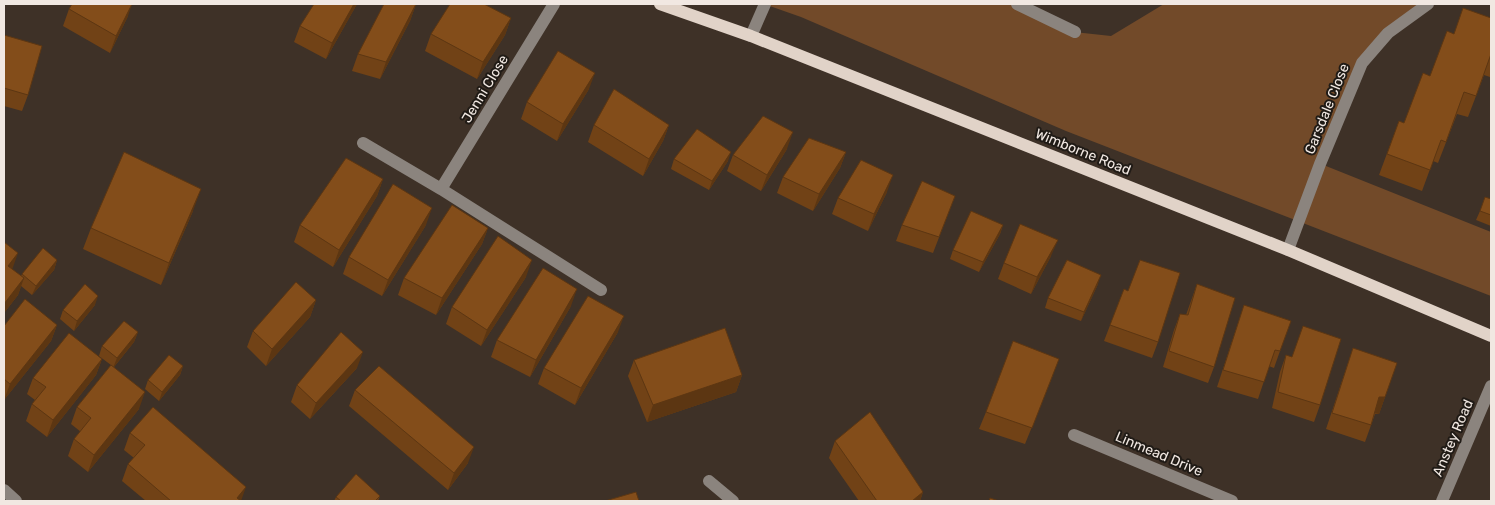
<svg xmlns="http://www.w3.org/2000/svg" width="1495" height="505" viewBox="0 0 1495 505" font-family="Rubik,sans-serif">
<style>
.green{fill:#724a29}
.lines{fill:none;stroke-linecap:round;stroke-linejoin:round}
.minor{stroke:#8b847e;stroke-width:12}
.major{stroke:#e1d3c8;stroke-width:12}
.wall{fill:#714216}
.shaded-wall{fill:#5c3612}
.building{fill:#834d1a;stroke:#5c3612}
.labels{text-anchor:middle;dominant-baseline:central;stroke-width:4;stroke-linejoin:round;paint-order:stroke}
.street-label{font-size:14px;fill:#f1e8e2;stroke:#201b16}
</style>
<rect width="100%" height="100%" fill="#3e3127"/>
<path class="green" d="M764 4H1017L1074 32 1111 36 1164 4H1428L1362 63 1321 164 1491 232V296L1066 131 801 17Z"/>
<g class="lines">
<path class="minor" d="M1017 4 1075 32
M751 36 765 4
M363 143 441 189 554 4
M441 189 601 290
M1288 250 1320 164 1362 63 1388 33 1428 4
M1074 435 1232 501
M709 481 733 501
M4 490 16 501
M1442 501 1491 386"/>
<path class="major" d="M660 4 751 36 1288 250 1491 336"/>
</g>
<path class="wall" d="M357 4 326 59 294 42 300 26Z
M416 4 410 21 380 79 352 71 358 54Z
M69 9 128 16 110 53 63 26Z
M511 18 505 35 477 79 425 51 431 34Z
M1491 18V73L1490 77 1484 75 1468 117 1457 114 1438 163 1433 161 1422 191 1379 175 1399 121 1404 123 1454 34Z
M4 35 28 95 22 111 4 106Z
M589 89 557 141 521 119 527 102Z
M594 125H669L663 141 643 176 588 142Z
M787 149 761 191 727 171 733 155Z
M846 152 840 168 813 211 777 193 783 177Z
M674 159 728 161 709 190 671 169Z
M383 179 377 196 333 267 294 242 300 225Z
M887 192 868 231 832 214 838 198Z
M955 196 933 253 896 241 902 225Z
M1491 199V226L1476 220 1480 211Z
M193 211 161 285 83 249 91 228Z
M426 225 382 296 343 274 349 257Z
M1003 225 1000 234 979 272 950 259 953 250Z
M488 228 482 244 436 315 398 295 404 278Z
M4 242 12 269 21 276 22 274 57 260 54 270 32 295 21 286 18 295 4 313Z
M1051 256 1031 294 998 279 1004 263Z
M526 277 481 346 446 324 452 307Z
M1098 284 1081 321 1045 308 1048 298Z
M1197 284 1214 367 1208 383 1163 367 1174 330 1180 314 1186 315Z
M1124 289 1158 342 1152 358 1104 341Z
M316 300 310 317 266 366 247 347 253 331Z
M95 305 74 331 60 319 63 310Z
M1244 305 1280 351 1274 368 1269 366 1258 399 1217 387Z
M571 306 530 377 491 357 497 340Z
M57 325 51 341 4 400V326Z
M138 332 134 342 114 367 139 409 88 472 68 456 74 439 81 432 71 424 77 407 111 365 99 356 102 346Z
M618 332 575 405 538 384 544 368Z
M1353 348 1385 397 1379 414H1375L1365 442 1326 429Z
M1286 355 1320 405 1314 422 1272 408 1280 372Z
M102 359 96 375 47 437 26 421 32 404 35 400 27 394 33 378Z
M634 360 742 375 736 392 647 422 628 376Z
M183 366 180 375 159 401 145 389 148 380Z
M357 368 310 419 291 402 297 385Z
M1053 375 1025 444 979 429 986 412Z
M355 390 468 463 448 490 349 406Z
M130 433 241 501H146L122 481 128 464 134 458 124 450Z
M835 441 923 492 920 501H859L829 458Z
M380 496 378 501H334L336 497Z"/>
<path class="shaded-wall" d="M132 4 128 16 110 53 116 36Z
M354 4H357L326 59 332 43Z
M416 4 410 21 380 79 386 62Z
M511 18 505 35 477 79 483 62Z
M595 73 589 89 557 141 563 124Z
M669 125 663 141 643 176 649 159Z
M793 132 787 149 761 191 767 175Z
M731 152 728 161 709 190 712 181Z
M846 152 840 168 813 211 819 194Z
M893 175 887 192 868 231 874 214Z
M383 179 377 196 333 267 339 250Z
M201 189 193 211 161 285 169 263Z
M432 208 426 225 382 296 388 280Z
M1003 225 1000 234 979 272 983 262Z
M488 228 482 244 436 315 442 298Z
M1058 240 1051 256 1031 294 1037 277Z
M18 253 12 270 8 266Z
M57 260 54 270 32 295 36 286Z
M532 260 526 277 481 346 487 330Z
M1101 275 1098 284 1081 321 1084 312Z
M24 278 18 295 4 313V304Z
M577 289 571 306 530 377 536 360Z
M98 296 95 305 74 331 77 321Z
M316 300 310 317 266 366 272 349Z
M624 316 618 332 575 405 581 388Z
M57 325 51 341 4 400 10 384Z
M138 332 134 342 113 368 117 358Z
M363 352 357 368 310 419 316 403Z
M102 359 96 375 47 437 53 420Z
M183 366 180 375 159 401 162 392Z
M742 375 736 392 647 422 653 405Z
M145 392 139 409 88 472 94 455Z
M1379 397H1385L1379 414 1373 413Z
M474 447 468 463 448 490 454 473Z
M246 487 241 501 237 498Z
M923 492 920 501H912Z"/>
<path class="building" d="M72 4H132L116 36 69 9Z
M314 4H354L332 43 300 26Z
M384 4H416L386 62 358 54Z
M450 4H484L511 18 483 62 431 34Z
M1463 8 1491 18V54L1476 96 1464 92 1446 142 1441 140 1430 170 1387 154 1399 121 1404 123 1423 73 1430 76 1447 31 1454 34Z
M4 35 42 46 28 95 4 88Z
M558 51 595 73 563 124 527 102Z
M614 89 669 125 649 159 594 125Z
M763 116 793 132 767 175 733 155Z
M697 129 731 152 712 181 674 159Z
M809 138 846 152 819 194 783 177Z
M124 152 201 189 169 263 91 228Z
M346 158 383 179 339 250 300 225Z
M861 160 893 175 874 214 838 198Z
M922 181 955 196 939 237 902 225Z
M393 184 432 208 388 280 349 257Z
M1485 197 1491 199V215L1480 211Z
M452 205 488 228 442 298 404 278Z
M971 211 1003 225 983 262 953 250Z
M1020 224 1058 240 1037 277 1004 263Z
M498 236 532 260 487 330 452 307Z
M4 242 18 253 8 266 24 278 4 304Z
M43 248 57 260 36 286 22 274Z
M1067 260 1101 275 1084 312 1048 298Z
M1140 260 1180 273 1158 342 1110 325 1124 289 1128 291Z
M543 268 577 289 536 360 497 340Z
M296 282 316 300 272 349 253 331Z
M85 284 98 296 77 321 63 310Z
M1197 284 1235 298 1214 367 1169 351 1180 314 1188 315Z
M588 296 624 316 581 388 544 368Z
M25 299 57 325 10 384 4 379V326Z
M1244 305 1291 321 1280 351 1275 350 1264 382 1223 370Z
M124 321 138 332 117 358 102 346Z
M1303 326 1341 339 1320 405 1278 392 1286 355 1292 357Z
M725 328 742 375 653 405 634 360Z
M341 332 363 352 316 403 297 385Z
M69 333 102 359 53 420 32 404 46 387 33 378Z
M1013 341 1059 359 1032 428 986 412Z
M1353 348 1397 363 1385 397H1379L1371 425 1332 413Z
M169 355 183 366 162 392 148 380Z
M111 365 145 392 94 455 74 439 91 418 77 407Z
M379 366 474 447 454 473 355 390Z
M153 407 246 487 237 498 241 501H171L128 464 145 445 130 433Z
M870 412 923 492 912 501H877L835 441Z
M356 474 380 496 375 501H341L336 497Z
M636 492 639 501H605Z
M990 498 999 501H989Z"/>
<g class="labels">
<g class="street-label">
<text transform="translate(485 89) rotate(-59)">Jenni Close</text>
<text transform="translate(1327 109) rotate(-68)">Garsdale Close</text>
<text transform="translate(1083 152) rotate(22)">Wimborne Road</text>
<text transform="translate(1453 438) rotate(-67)">Anstey Road</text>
<text transform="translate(1159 454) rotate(23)">Linmead Drive</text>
</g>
</g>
<rect width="1495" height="505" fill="none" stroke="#f1e8e2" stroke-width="10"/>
</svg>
